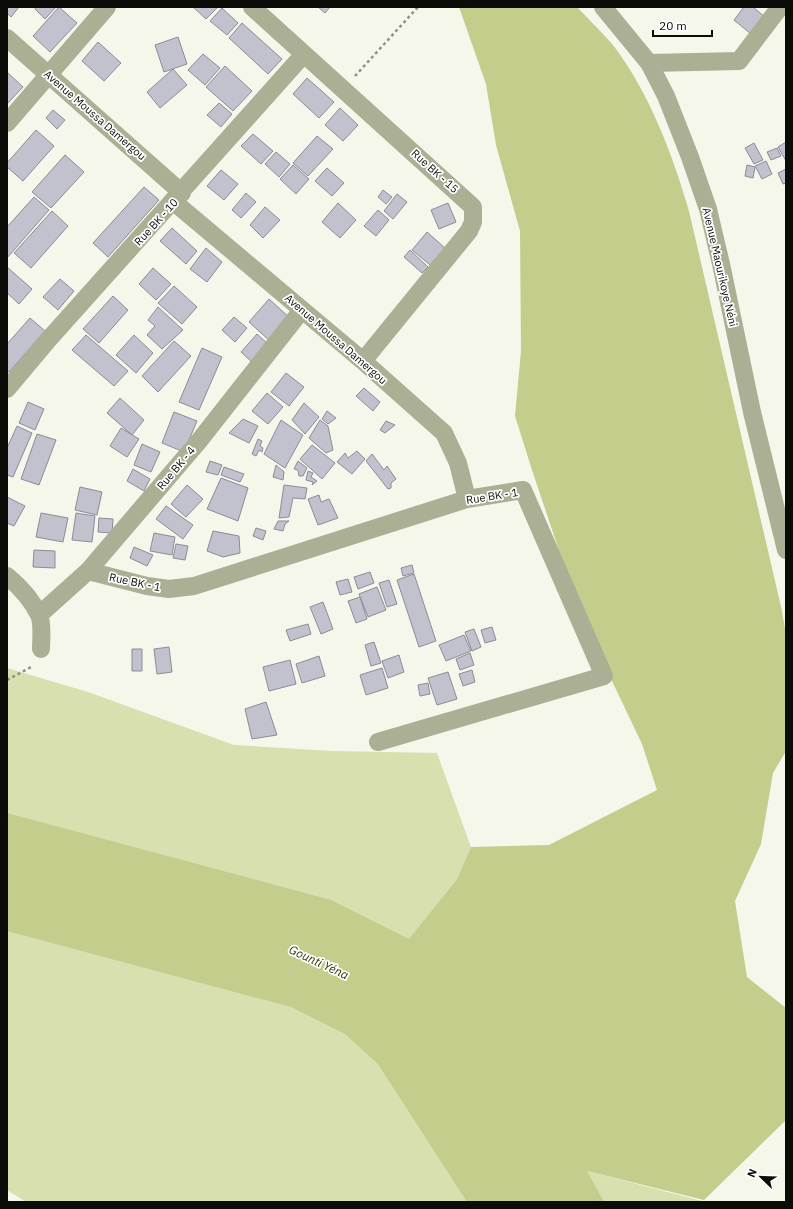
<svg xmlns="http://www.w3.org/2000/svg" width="793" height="1209" viewBox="0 0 793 1209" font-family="'IBM Plex Sans',sans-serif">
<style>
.green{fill:#d8e0af}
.water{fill:#c4cd8c}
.building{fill:#c2c2cf;stroke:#8c8c98}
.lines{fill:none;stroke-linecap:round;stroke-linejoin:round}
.path{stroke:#8e9188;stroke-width:2.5;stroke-dasharray:3 3;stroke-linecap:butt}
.street{stroke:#abb095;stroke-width:18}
.labels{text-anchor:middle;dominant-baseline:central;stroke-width:3.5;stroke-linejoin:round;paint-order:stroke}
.street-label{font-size:11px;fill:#0b0c08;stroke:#fff}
.water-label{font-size:12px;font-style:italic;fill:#323704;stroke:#fff}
</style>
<rect width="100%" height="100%" fill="#f4f7ea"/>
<path class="green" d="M7 668 88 692 234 745 333 751 437 753 471 847 457 879 410 939 587 1171 706 1202H26L7 1190Z"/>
<path class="water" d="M459 7H577C589 20 602 32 613 45 650 94 672 153 689 211L782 611 786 635V751L773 773 761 844 735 901 747 977 786 1008V1120L704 1200 587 1171 604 1202H467L378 1064 345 1034 291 1007 7 931V813L331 900 409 939 457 879 471 847 549 845 657 790 642 744 581 616 532 470 515 416 521 351 520 231 496 145 486 84Z"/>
<path class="building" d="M7 7H19L11 17 7 13Z
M36 7H56L45 19 35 9Z
M59 7 77 23 50 52 33 36Z
M193 7H218L206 19Z
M318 7H330L325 13Z
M744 7H753L765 17 751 34 734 20Z
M222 8 238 23 227 35 210 21Z
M242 23 282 59 268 74 229 38Z
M178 37 187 64 164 72 155 45Z
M98 42 121 63 104 81 82 61Z
M203 54 220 68 205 85 188 70Z
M225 66 252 91 233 111 206 87Z
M173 69 187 85 160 108 147 92Z
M7 72 23 87 7 104Z
M307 78 334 102 319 118 293 94Z
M219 103 232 114 221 127 207 115Z
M340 108 358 125 343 141 325 125Z
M53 110 65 120 57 129 46 118Z
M36 130 54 146 23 181 7 167V163Z
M253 134 273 151 261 164 241 146Z
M317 136 333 149 308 176 293 163Z
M786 142V161L778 147Z
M754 143 763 160 754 164 745 148Z
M777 148 781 156 771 160 767 152Z
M276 152 290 164 279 177 265 164Z
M65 155 84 172 51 208 32 192Z
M766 161 772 174 762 179 755 166Z
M293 165 309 179 296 194 280 179Z
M747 165 755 167 753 178 745 176Z
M327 168 344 183 332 196 315 181Z
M786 169V183L783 184 778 173Z
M221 170 238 184 224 200 207 186Z
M144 187 159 200 108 257 93 243Z
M383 190 392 197 386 204 378 197Z
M246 193 256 202 241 218 232 210Z
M397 194 407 202 393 219 384 211Z
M34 197 49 210 7 258V227Z
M338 203 356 220 340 238 322 222Z
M448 203 456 222 439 229 431 210Z
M265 207 280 220 263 238 250 225Z
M378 210 389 220 376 236 364 226Z
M52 211 68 226 31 268 14 253Z
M172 228 197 251 186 264 160 241Z
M427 232 445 248 430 265 412 250Z
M206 248 222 262 207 282 190 269Z
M410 250 428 267 422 273 404 257Z
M7 267 32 289 19 304 7 293Z
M153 268 171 284 156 300 139 284Z
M60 279 74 291 58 310 43 297Z
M174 286 197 307 182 324 158 303Z
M113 296 128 310 99 343 83 329Z
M269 299 291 319 271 342 249 322Z
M158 307 183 330 162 349 147 335 155 326 148 320Z
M234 317 247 328 235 342 222 330Z
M30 318 45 331 9 372 7 370V344Z
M257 334 268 344 252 362 241 352Z
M86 335 128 371 114 386 72 350Z
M134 335 153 353 136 373 116 355Z
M174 341 191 356 158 392 142 376Z
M202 348 222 357 199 410 179 402Z
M286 373 304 387 289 406 271 392Z
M364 388 380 402 373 411 356 396Z
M267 393 283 407 268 424 252 411Z
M120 398 144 420 132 435 107 413Z
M28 402 44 409 35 430 19 423Z
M304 403 319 417 305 434 292 420Z
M327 411 336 418 328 424 322 419Z
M174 412 197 421 184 452 162 443Z
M243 419 258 426 249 443 229 433Z
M281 420 303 435 285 468 264 454Z
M320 420 328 426 333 450 326 453 309 438Z
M386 421 395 425 385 433 380 430Z
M17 426 32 433 13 477 7 475V448Z
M121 428 139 439 127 457 110 446Z
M37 434 56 440 39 485 21 479Z
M258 439 262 441 260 446 263 448 262 452 259 450 256 456 252 454Z
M142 444 160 452 151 472 134 465Z
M312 445 335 463 322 479 300 459Z
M357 451 365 459 352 474 337 462 345 453 348 458Z
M372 454 384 470 387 466 396 479 391 483V488L388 489 366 461Z
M210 461 222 465 218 475 206 472Z
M298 461 307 468 303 476H299L298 470 294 469Z
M276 465 284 472 283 480 273 477Z
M224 467 244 474 240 482 221 475Z
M133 469 150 479 144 491 127 481Z
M308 471 313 473 311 477 317 481 312 485 313 482 306 480Z
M221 478 248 488 238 521 207 509Z
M187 485 203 499 186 517 171 504Z
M284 485 307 488 305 499 293 498 289 517 279 518Z
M80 487 102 492 97 515 75 510Z
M319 495 321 502 329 499 338 518 318 525 308 499Z
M7 497 25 506 14 526 7 523Z
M166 506 193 525 183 539 156 519Z
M41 513 68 518 63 542 36 537Z
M76 513 95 516 92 542 72 540Z
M99 518 113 519 112 533 98 532Z
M278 521H289L285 524 283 531 274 529Z
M256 528 266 531 263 540 253 536Z
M213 531 239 536 240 553 223 557 207 551Z
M154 533 175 537 172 555 150 551Z
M176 544 188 546 185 560 173 558Z
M134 547 153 555 147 566 130 558Z
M34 550 55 551V568L33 567Z
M412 565 414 573 403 576 401 568Z
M370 572 374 583 358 589 354 577Z
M414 574 436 641 419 647 397 580Z
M348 579 352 592 340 595 336 582Z
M389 580 397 604 387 607 379 583Z
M377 587 386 610 368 617 359 594Z
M360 597 367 619 356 623 348 601Z
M323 602 333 629 321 634 310 607Z
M308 624 311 634 290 641 286 630Z
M492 627 496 640 485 643 481 630Z
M474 629 481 647 472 651 465 632Z
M464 635 471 651 446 661 439 645Z
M374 642 381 663 371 666 365 645Z
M169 647 172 672 157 674 154 649Z
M132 649H142V671H132Z
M470 653 474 665 460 670 456 659Z
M399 655 404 672 388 678 382 661Z
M319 656 325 676 302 683 296 664Z
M290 660 296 684 269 691 263 667Z
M382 668 388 688 366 695 360 675Z
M472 670 475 682 463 686 459 674Z
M448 672 457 699 437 705 428 678Z
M428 683 430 694 420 696 418 685Z
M266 702 277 735 252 739 245 709Z"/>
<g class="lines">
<path class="path" d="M355 76 418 7
M7 680 33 666"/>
<path class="street" d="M252 7 473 207V222L469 231 363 361
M603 7 649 63 666 96 690 157 708 209 721 264 752 412 786 550
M7 38 182 193
M649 63 739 61 780 7
M7 123 107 7
M174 202 363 361 444 433 458 463 467 499
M7 389 49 339 304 54
M88 571 147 586 169 589 194 586 467 499 523 490 604 676 378 742
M7 576C19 586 32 600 39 615 43 624 41 639 41 649
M39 615 88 571 199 441 302 310"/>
</g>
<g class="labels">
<g class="street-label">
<text transform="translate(95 115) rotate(41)">Avenue Moussa Damergou</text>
<text transform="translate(435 171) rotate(42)">Rue BK - 15</text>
<text transform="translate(156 222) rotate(-48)">Rue BK - 10</text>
<text transform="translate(720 267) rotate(77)">Avenue Maourikoye Néni</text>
<text transform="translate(336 339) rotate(41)">Avenue Moussa Damergou</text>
<text transform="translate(176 468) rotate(-50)">Rue BK - 4</text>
<text transform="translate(492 496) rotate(-9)">Rue BK - 1</text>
<text transform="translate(135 582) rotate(12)">Rue BK - 1</text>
</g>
<g class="water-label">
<text transform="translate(319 962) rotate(25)">Gounti Yéna</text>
</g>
</g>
<rect width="793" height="1209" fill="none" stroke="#0b0c08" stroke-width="16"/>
<g transform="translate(761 1177) rotate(293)" stroke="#ffffff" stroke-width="3" paint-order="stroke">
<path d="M0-3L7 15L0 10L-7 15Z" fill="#0b0c08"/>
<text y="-6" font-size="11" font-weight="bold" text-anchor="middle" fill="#0b0c08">N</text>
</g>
<path d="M653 30v6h59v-6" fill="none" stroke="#0b0c08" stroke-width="2"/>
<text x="659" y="30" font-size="12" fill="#0b0c08" stroke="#ffffff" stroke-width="3" paint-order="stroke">20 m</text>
</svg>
